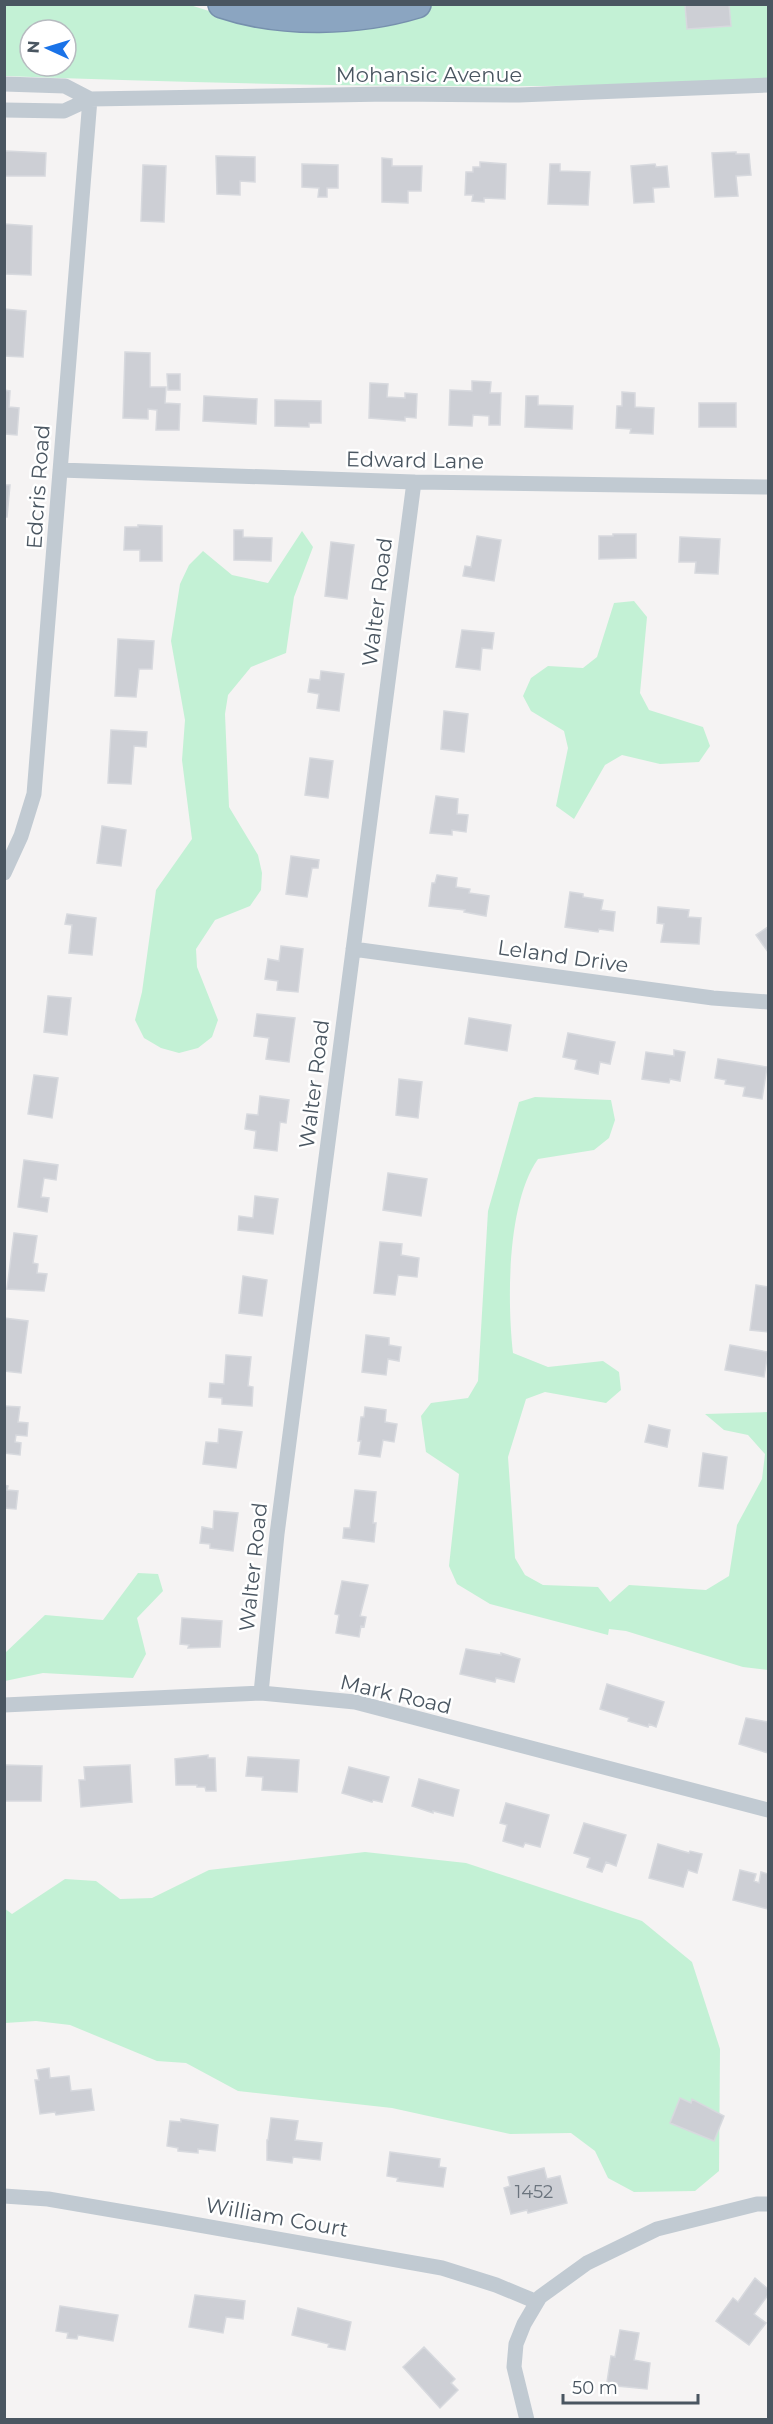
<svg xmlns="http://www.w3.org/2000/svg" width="773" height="2424" viewBox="0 0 773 2424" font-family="Montserrat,sans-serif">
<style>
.green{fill:#c3f1d5;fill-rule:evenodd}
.building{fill:#cdcfd5;stroke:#d7d9de;stroke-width:1.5}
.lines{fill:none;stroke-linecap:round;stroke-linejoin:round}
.highway-casing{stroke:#7690ad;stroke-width:30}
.street{stroke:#c1cad2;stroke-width:15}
.highway{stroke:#8ba5c1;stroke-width:27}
.labels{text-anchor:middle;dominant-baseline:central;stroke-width:5;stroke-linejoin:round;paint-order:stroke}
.number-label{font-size:18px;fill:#6b747e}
.street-label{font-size:21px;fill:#4a5661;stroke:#fff}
</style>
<rect width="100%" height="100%" fill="#f5f3f3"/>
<path class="green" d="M5 5H190L231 18 429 5H768V81C514 91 259 85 5 76ZM30 30H66V66H30Z
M302 531 313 547 294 597 286 653 251 667 228 695 225 714 229 807 258 855 262 873 261 890 250 906 215 920 196 949 197 967 218 1020 212 1037 198 1048 179 1053 161 1048 144 1038 135 1020 142 992 156 890 192 839 182 760 185 720 171 641 180 584 189 565 203 551 232 575 268 583Z
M634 601 647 617 640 693 649 710 703 727 710 746 699 762 660 764 622 755 605 765 574 819 556 806 568 748 564 731 531 711 523 696 531 678 548 666 583 668 597 657 614 603Z
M535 1097 611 1100 615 1120 609 1138 594 1150 538 1159C507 1203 507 1300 513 1353L548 1367 603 1361 619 1372 621 1390 606 1403 545 1392 526 1399 508 1457 515 1558 525 1575 543 1585 598 1587 610 1602 629 1585 706 1590 729 1576 737 1525 762 1479 765 1454 748 1435 724 1430 705 1414 768 1412V1670L743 1667 626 1631 609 1629 608 1635 490 1604 457 1584 449 1566 459 1474 426 1452 421 1416 431 1403 468 1398 478 1381 488 1211 519 1102Z
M138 1573 158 1574 163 1591 137 1618 146 1654 133 1678 43 1673 5 1681V1653L45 1615 103 1620Z
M365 1852 466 1863 642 1921 692 1962 720 2049 719 2171 695 2191 634 2192 608 2178 595 2151 571 2133 510 2134 392 2108 238 2091 186 2063 157 2061 70 2025 36 2021 5 2023 4 1908 12 1914 65 1879 96 1881 120 1899 152 1898 209 1870Z"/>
<path class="building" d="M729 4 731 26 687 29 685 5Z
M6 151 46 153 45 176H4V154Z
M736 152V154H749L751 175 736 176 738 196 715 197 712 153Z
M216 156 255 157V182L240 181V195L217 194Z
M382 158 392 159V166H422L421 191H408V203L382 202Z
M480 162 506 164 505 199 484 198V202L472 201 473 195H465L466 172H473V167H480Z
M302 164 338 165V188H327V197H318L319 188 302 187Z
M550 164H560V171L590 172 588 205 548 204Z
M655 164 656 167 667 166 669 187 653 188 654 202 634 203 631 166Z
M143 165 166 166 164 222 141 221Z
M4 224 32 226 31 275 6 274Z
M4 309 26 311 23 357 4 356Z
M125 352 150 353V387H166L165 403 180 404 179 430H156L157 410 148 409V419L123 418Z
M167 374H180V390H168Z
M472 381 491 382 490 393H501L500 425H489V416L473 415 472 426 449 425 450 390 472 391Z
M370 383 388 384 387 397 405 398V393L417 394 416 418 405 417V421L369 418Z
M4 390 10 391 9 407 19 408 17 435 5 434Z
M622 392 635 393V407L654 408 653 434 630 433 631 429 616 428 617 406H622Z
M204 396 257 399 256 424 203 421Z
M526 396H538V405L573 406 572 429 525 427Z
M275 400 321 401V423H309V427L275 426Z
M699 403H736V427H699Z
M4 485H10L7 517H4Z
M138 525 162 526V561H140V550H124L125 527H138Z
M234 530H243V537L272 538 271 561 234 560Z
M613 534H636V558L599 559V536H613Z
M477 536 501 540 494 581 463 576 465 566 471 567Z
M680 537 720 539 718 574 695 573 696 562H679Z
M331 542 354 545 347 599 325 596Z
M462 630 494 633 492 649 482 648 480 670 456 667Z
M118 639 154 641 152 669H139L136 697 115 696Z
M321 671 344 674 339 711 317 708 319 694 308 692 310 679 320 680Z
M444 711 468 714 464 752 441 749Z
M111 730 147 732 146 747 134 746 131 784 108 783Z
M310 758 333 761 328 798 305 795Z
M436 796 458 799 457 814 468 815 466 832 452 830V835L430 833Z
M102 826 126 830 121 866 97 863Z
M291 856 319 860 318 868H312L307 897 286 894Z
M437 875 457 878 456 887 470 889 469 893 489 896 486 916 464 912 465 910 429 906 432 883H435Z
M570 892 583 894V897L603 900 601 910 615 912 613 931 599 929 598 932 565 927Z
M658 907 689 910 688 917 701 918 699 944 661 942 664 924 657 923Z
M67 914 96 918 92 955 69 953 72 925 65 924Z
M768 927V952L756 935Z
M281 946 303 949 298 992 277 990 278 981 265 979 268 959 279 961Z
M48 996 71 998 67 1035 44 1032Z
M257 1014 295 1018 289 1062 266 1059 269 1038 254 1036Z
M469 1018 511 1025 507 1051 465 1044Z
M568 1033 615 1042 610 1064 600 1062 598 1074 575 1069 577 1060 563 1057Z
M674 1050 685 1052 680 1081 670 1079 669 1083 642 1079 646 1052 674 1056Z
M718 1059 767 1067 762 1099 743 1096 745 1087 725 1084 726 1080 715 1078Z
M34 1075 58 1078 52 1118 28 1114Z
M399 1079 422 1082 418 1118 396 1115Z
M260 1096 289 1100 286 1123 280 1122 277 1151 254 1148 256 1131 245 1129 247 1114 258 1115Z
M24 1160 58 1165 56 1180 44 1178 41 1197 49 1198 47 1212 18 1207Z
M388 1173 427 1179 421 1216 383 1210Z
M255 1196 278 1199 273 1234 238 1230 239 1216 253 1218Z
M14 1233 37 1236 33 1263 38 1264 37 1273 47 1274 44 1291 7 1289Z
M380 1242 402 1244 401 1255 419 1258 417 1277 398 1275 395 1295 374 1293Z
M243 1276 267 1280 262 1316 239 1313Z
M756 1285 768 1287V1332L750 1330Z
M4 1318 28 1321 21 1373 4 1371Z
M366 1335 389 1338V1345L401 1347 399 1361 388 1359 386 1375 362 1372Z
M730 1345 768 1352 764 1377 725 1370Z
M226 1355 251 1357 248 1386 253 1387 252 1406 222 1404V1398L209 1397 210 1383 224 1384Z
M4 1406 20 1407 18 1422 28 1423 27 1436 16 1435 15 1442 21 1443 20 1455 4 1453Z
M365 1407 386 1410 385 1422 397 1424 394 1442 383 1440 380 1457 359 1454 361 1441H358L361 1417H364Z
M649 1425 670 1430 667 1447 645 1442Z
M219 1429 242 1432 236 1468 203 1464 206 1442 218 1443Z
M219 1429 242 1432 236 1468 203 1464 206 1442 218 1443Z
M703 1453 727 1457 723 1489 699 1486Z
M4 1485 8 1486 7 1490 18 1491 16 1509 4 1508Z
M355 1490 376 1492 373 1523H376L374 1542 343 1538 344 1528H350Z
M214 1511 238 1513 233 1551 210 1548V1544L200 1543 202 1527 213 1529Z
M342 1581 368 1585 360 1616 366 1617 364 1627 361 1626 359 1637 336 1633 339 1615 335 1614Z
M182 1618 222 1621 220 1647 188 1648 189 1645 180 1644Z
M466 1649 501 1655V1653L520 1659 514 1682 496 1678 495 1682 460 1674Z
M607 1684 664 1702 656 1727 649 1724 648 1727 628 1721 629 1718 600 1709Z
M746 1718 768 1722V1753L739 1744Z
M208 1755V1758H215L216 1791H206L205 1787H197V1785H176L175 1759Z
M248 1757 299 1760 297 1792 262 1790 263 1777 246 1776Z
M4 1765 42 1766 41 1801H5Z
M130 1765 132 1802 81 1807 79 1780H85L84 1767Z
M349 1767 389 1777 382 1802 373 1800 372 1802 342 1793Z
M419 1779 459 1790 453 1816 433 1811V1813L412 1806Z
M506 1803 549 1815 540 1847 525 1843 523 1847 503 1841 507 1825 500 1823Z
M584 1823 626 1835 616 1866 606 1862 602 1872 587 1867 590 1858 574 1853Z
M658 1844 689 1853 690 1851 702 1854 697 1873 688 1870 683 1887 649 1878Z
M740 1870 756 1874 754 1881 759 1883 761 1872 768 1874V1909L733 1900Z
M49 2068 50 2078 69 2076 71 2091 91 2089 94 2110 56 2115 55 2112 40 2114 35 2080H39L37 2070Z
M680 2098 691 2103 692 2099 724 2116 714 2141 670 2123Z
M271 2118 298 2121 295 2140 322 2143 320 2160 293 2157 292 2163 267 2160V2140H268Z
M181 2119 218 2125 215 2151 198 2149V2153L178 2151V2148L167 2146 170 2121 181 2122Z
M390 2152 440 2159 439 2167 446 2168 443 2187 397 2181 398 2178 387 2176Z
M544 2168 547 2179 560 2176 567 2203 528 2213 527 2210 511 2214 504 2188 510 2186 508 2177Z
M755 2278 768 2289V2295L754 2314 766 2323 749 2345 716 2321 733 2298 738 2302Z
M195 2295 245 2301 243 2319 226 2317 223 2333 189 2327Z
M60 2306 118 2315 113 2341 78 2335 77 2339 67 2338 68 2333 56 2331Z
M298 2308 351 2322 345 2350 328 2347 329 2344 292 2335Z
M620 2330 639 2333 634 2360 650 2363 647 2389 617 2386V2383L607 2382 611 2356 615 2357Z
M424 2347 455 2379 451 2383 458 2390 440 2408 403 2367Z"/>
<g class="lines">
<g class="highway-casing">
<path id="highway" d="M222 4C281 24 358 22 417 4"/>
</g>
<path class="street" d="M4 84 65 86 90 99 34 794 21 836 4 873
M4 110 64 111 90 99 390 94 519 95 768 85
M60 470 414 482 768 487
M353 949 713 998 768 1002
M261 1693 277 1534 414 482
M4 1705 261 1693 355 1702 768 1810
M4 2196 48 2199 165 2219 442 2268 496 2285 537 2302
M527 2420 514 2367 516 2344 524 2324 540 2297 587 2263 657 2229 757 2204H768"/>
<use href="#highway" class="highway"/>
</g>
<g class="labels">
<g class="number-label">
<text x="534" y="2192">1452</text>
</g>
<g class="street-label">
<text x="429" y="74">Mohansic Avenue</text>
<text transform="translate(415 460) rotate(1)">Edward Lane</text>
<text transform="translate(38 487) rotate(-86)">Edcris Road</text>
<text transform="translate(377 602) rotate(-83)">Walter Road</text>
<text transform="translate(563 956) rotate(8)">Leland Drive</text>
<text transform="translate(314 1084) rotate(-83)">Walter Road</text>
<text transform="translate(253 1567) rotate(-84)">Walter Road</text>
<text transform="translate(396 1694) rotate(13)">Mark Road</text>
<text transform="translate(277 2217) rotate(10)">William Court</text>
</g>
</g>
<rect width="773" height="2424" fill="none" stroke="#4a5661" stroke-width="12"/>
<g transform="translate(48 48) rotate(274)"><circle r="28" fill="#ffffff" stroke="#b7bbc0" stroke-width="1.5"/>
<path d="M0-4.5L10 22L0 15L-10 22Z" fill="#1a73e8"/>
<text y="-9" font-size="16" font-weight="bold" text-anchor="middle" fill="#4a5661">N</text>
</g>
<path d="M563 2394v9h135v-9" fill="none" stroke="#4a5661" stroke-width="3"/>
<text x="572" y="2394" font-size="18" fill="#4a5661" stroke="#ffffff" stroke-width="4.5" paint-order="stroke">50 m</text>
</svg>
